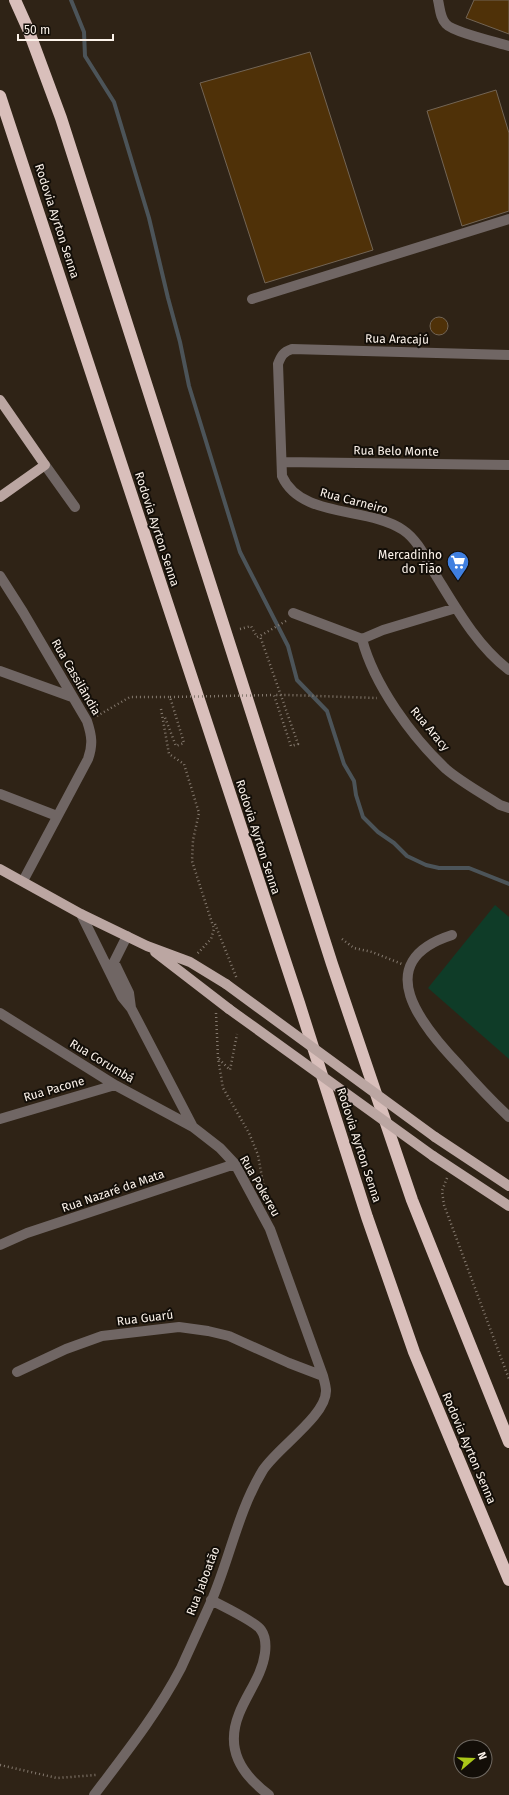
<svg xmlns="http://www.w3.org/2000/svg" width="509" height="1795" viewBox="0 0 509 1795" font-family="'Fira Sans',sans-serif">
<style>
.green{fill:#0f3c28}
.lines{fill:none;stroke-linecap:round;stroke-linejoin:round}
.stream{stroke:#4c5459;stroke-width:4}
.building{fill:#4f3108;stroke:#736555}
.path{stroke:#857a6f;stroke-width:2.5;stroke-dasharray:1 3;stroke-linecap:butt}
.minor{stroke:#706664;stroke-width:10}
.major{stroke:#bba6a2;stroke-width:10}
.highway{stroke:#d9bfbb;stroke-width:12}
.path-bridge{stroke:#857a6f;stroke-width:2.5;stroke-dasharray:1 3;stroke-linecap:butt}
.major-bridge{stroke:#bba6a2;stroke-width:10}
.labels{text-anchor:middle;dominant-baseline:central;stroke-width:4;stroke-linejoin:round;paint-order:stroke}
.street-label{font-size:12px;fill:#fcf3eb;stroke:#130e08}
.poi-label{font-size:12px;fill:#fcf3eb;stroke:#130e08;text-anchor:end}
</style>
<rect width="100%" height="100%" fill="#2f2316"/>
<path class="green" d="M495 905 509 917V1059L428 988Z"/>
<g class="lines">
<path class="stream" d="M71 0 84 32 85 56 114 102 149 218 168 298 180 342 189 386 240 552 288 646 297 680 327 711 344 764 354 781 356 795 363 817 378 832 394 843 407 856 426 865 439 868H469L509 884"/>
</g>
<path class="building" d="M474 0H509V34L466 18Z
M310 52 373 250 265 283 200 83Z
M496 90 509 133V211L462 226 427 111Z
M430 326a9 9 0 1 1 18 0a9 9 0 1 1-18 0Z"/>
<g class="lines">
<path class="path" d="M286 621 260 636 298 744 291 746 274 695C278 695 283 695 288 695L377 698
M240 629 251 626 257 637 261 635
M161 709 169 754 184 764 199 813 193 840 192 861 214 929 211 939 197 954
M97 716 130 697H170L184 743 176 746 164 715
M215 924 237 979
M342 939 354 948 372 952 402 964
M216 1013 218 1058 223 1088 249 1133 258 1155 265 1194
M219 1059 230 1070 237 1034
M447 1178 442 1191 444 1205 509 1379
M0 1765 57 1778 96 1775"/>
<path class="minor" d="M438 0C440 8 440 18 446 24 453 32 496 42 509 46
M252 299 509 219
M509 355 292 349C283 352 281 356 278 364L282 476C301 519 368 506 403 530 418 540 426 559 435 574 456 608 477 646 509 670
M282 462 509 465
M45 465 75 507
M0 576 23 612 87 721C92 736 93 745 88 759L23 881
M293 613 362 639 383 630 456 608
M362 639C374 685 412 737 446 769 461 782 483 794 500 805L509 808
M0 671 72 697
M0 794 57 816
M81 914 122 997 131 1008 193 1127 220 1148 235 1164 270 1229 323 1376C324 1380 326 1386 326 1391 326 1416 277 1448 263 1470 238 1511 230 1558 211 1602 201 1624 191 1646 181 1668 157 1714 125 1754 94 1795
M452 935C368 962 422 1026 460 1066 476 1084 492 1101 509 1117
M127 936 114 962 129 993 131 1008
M0 1013 115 1085 193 1127
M0 1119 115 1085
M0 1245 27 1233 235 1164
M17 1372 66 1349 102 1336 179 1327 208 1331 229 1336 289 1363 323 1376
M211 1600C221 1605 256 1622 261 1630 266 1637 266 1645 265 1653 262 1676 247 1693 239 1714 225 1749 241 1774 269 1795"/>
<path class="major" d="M0 400 45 465 0 497
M0 869 81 914 147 946 190 962 226 984
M155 952 229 1009
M435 1137 509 1186
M433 1156 509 1206"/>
<path class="highway" d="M15 0 28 29 61 118 332 964 412 1200 509 1442
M0 96 299 1003 367 1217 414 1352 509 1580"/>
<path class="path-bridge" d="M170 697 274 695"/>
<path class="major-bridge" d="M226 984 435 1137
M229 1009 433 1156"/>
</g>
<defs>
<g id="supermarket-pin" transform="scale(1.15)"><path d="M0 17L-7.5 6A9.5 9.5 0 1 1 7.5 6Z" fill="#3f7fe0" stroke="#130e08"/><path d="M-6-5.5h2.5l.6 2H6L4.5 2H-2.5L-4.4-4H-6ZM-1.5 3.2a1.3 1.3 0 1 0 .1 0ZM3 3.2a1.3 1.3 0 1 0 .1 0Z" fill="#fff"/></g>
</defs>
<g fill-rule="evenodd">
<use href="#supermarket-pin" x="458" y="562"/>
</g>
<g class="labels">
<g class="street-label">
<text transform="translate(57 221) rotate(72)">Rodovia Ayrton Senna</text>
<text transform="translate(397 339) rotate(1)">Rua Aracajú</text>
<text transform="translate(396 451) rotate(1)">Rua Belo Monte</text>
<text transform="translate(354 501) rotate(15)">Rua Carneiro</text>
<text transform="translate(157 529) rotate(72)">Rodovia Ayrton Senna</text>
<text transform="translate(76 677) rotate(60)">Rua Cassilândia</text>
<text transform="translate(430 729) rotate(50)">Rua Aracy</text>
<text transform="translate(258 837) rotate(72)">Rodovia Ayrton Senna</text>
<text transform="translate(102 1061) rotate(31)">Rua Corumbá</text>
<text transform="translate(54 1089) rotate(-16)">Rua Pacone</text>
<text transform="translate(359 1145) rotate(72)">Rodovia Ayrton Senna</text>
<text transform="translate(260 1186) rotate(60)">Rua Pokereu</text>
<text transform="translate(113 1191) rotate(-19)">Rua Nazaré da Mata</text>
<text transform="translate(145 1318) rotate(-7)">Rua Guarú</text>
<text transform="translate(469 1448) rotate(67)">Rodovia Ayrton Senna</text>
<text transform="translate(203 1581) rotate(-69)">Rua Jaboatão</text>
</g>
<g class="poi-label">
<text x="442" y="555">Mercadinho<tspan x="442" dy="14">do Tião</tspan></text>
</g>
</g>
<g transform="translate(473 1759) rotate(71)"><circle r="19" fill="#130e08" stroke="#706a63"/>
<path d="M0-3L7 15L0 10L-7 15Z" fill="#aac718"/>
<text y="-6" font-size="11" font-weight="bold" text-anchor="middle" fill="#fcf3eb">N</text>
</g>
<path d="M18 34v6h95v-6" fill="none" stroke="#fcf3eb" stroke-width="2"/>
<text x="24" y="34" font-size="12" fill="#fcf3eb" stroke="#130e08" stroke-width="3" paint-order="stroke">50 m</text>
</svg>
